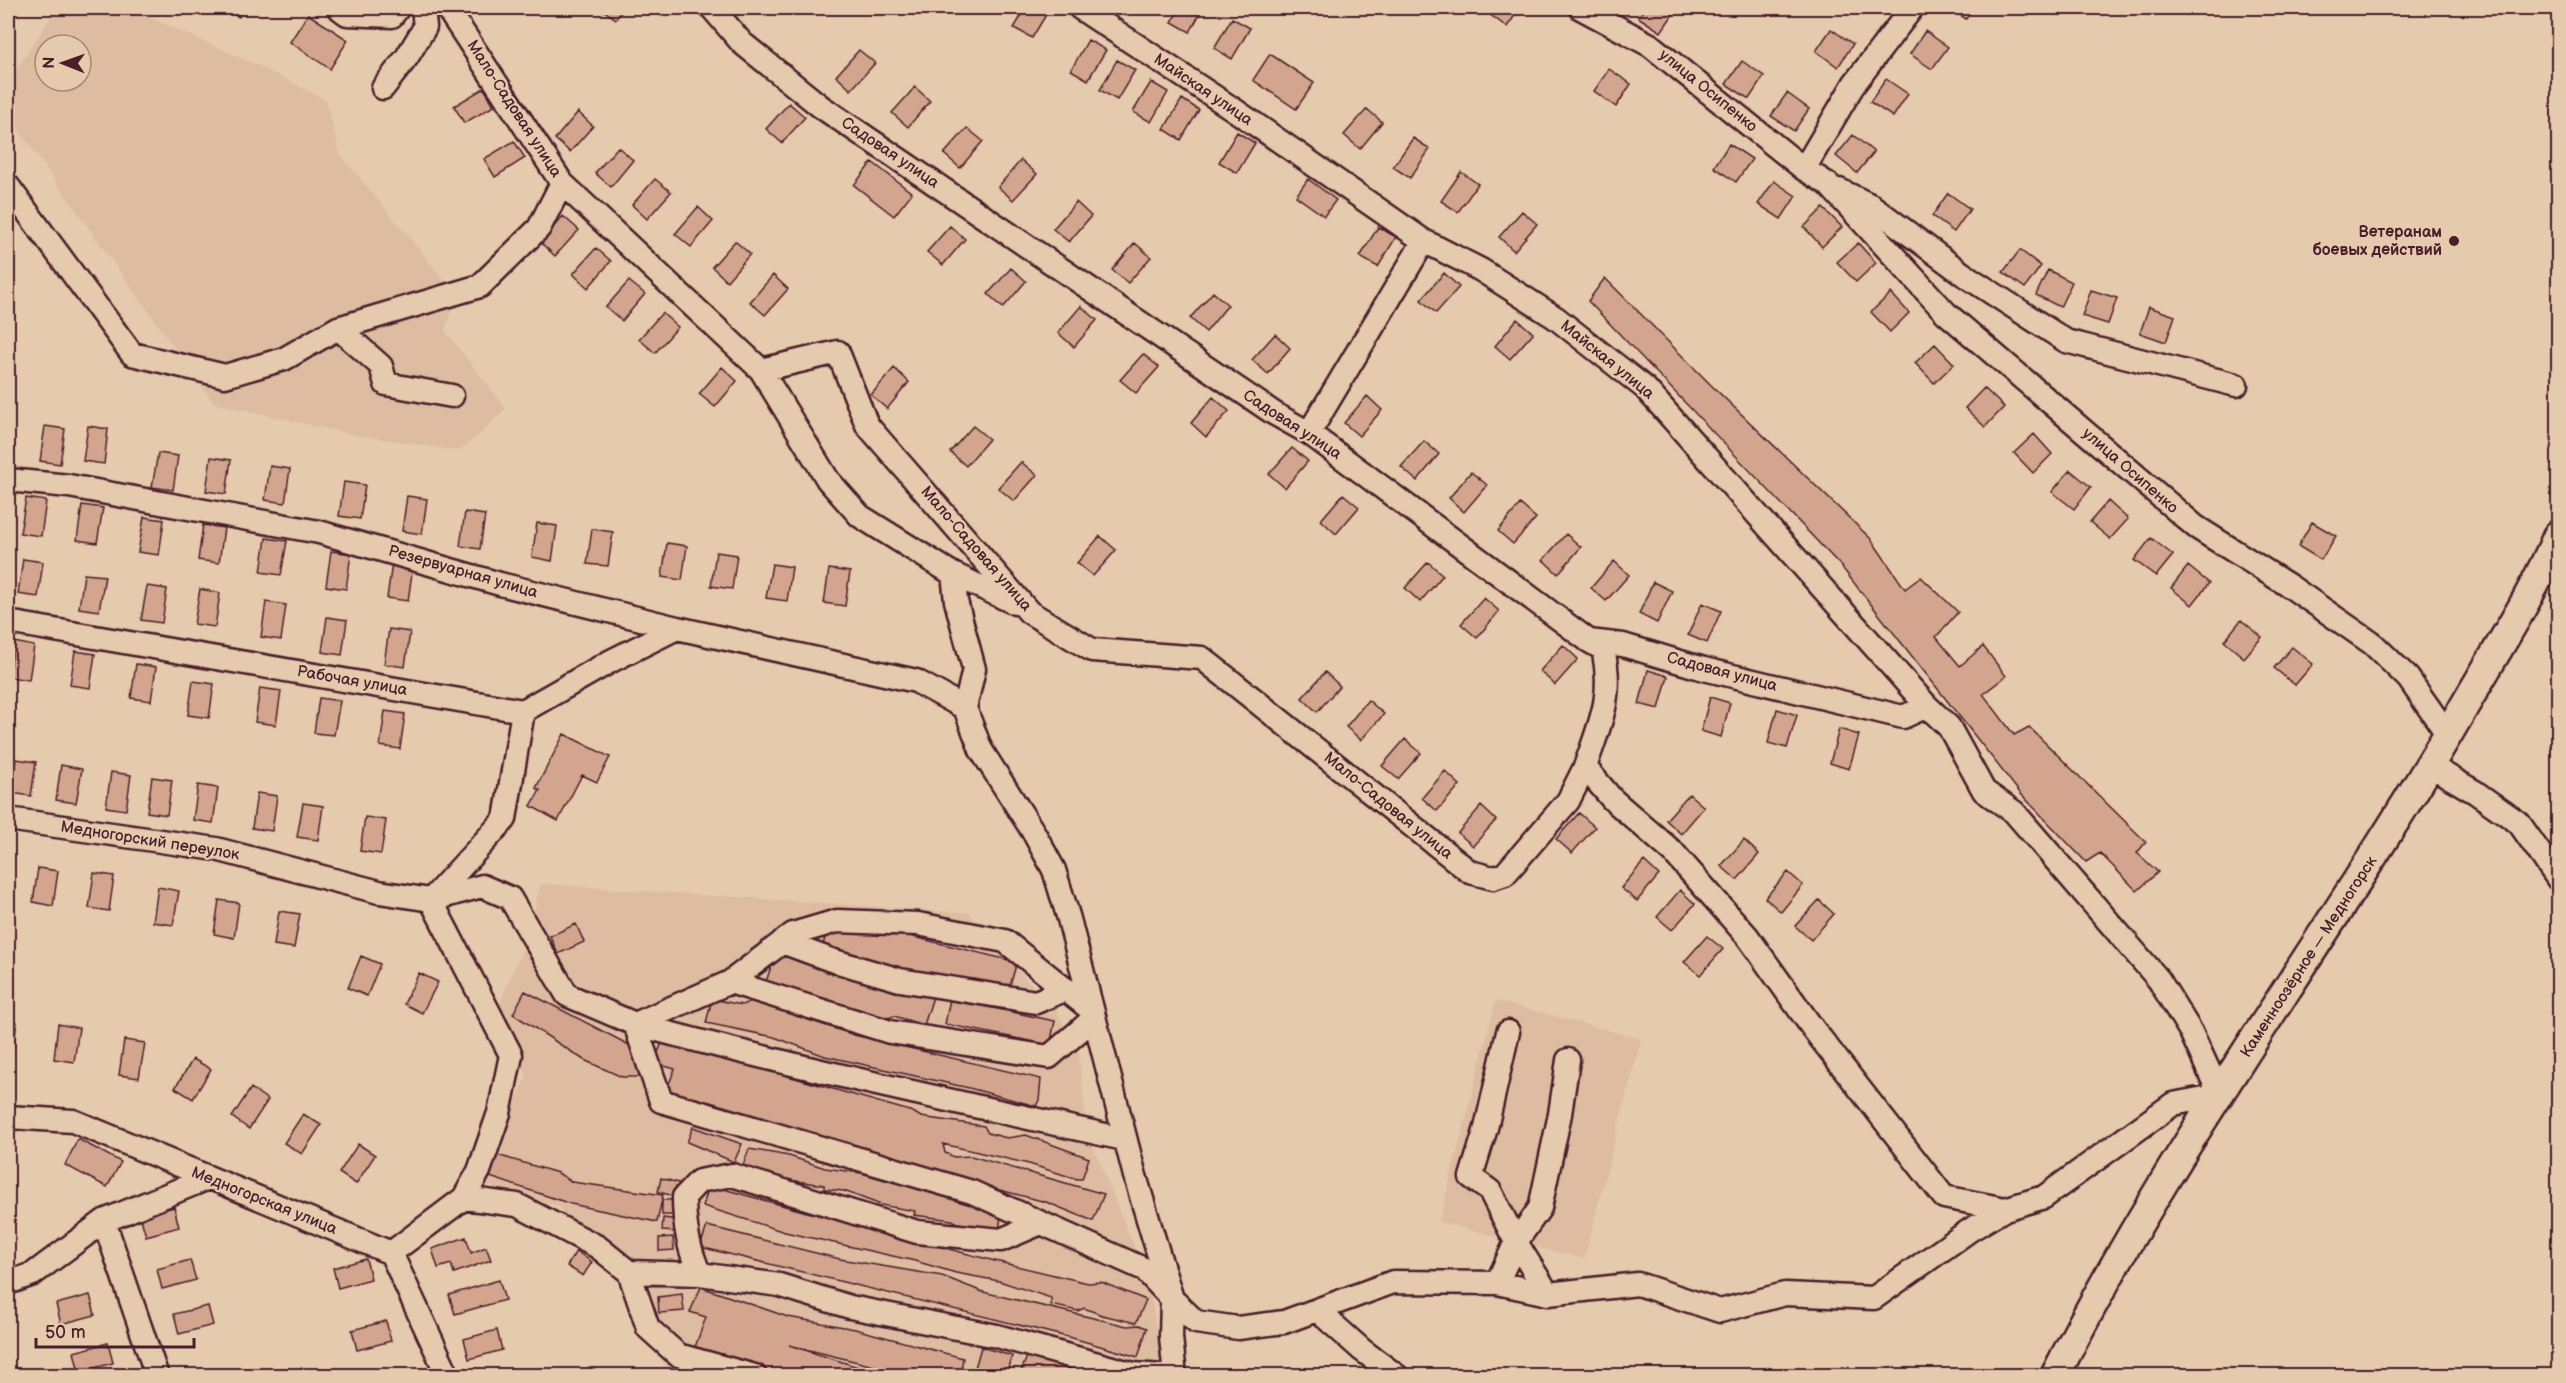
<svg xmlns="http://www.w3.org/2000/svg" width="2566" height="1383" viewBox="0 0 2566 1383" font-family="'Balsamiq Sans',sans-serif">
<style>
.built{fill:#ddbca2;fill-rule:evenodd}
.building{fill:#d4a58e;stroke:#4a1f2b;stroke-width:1.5}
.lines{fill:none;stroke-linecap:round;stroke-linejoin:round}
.minor-casing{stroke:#4a1f2b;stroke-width:27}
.major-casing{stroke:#4a1f2b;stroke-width:33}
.minor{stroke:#e5caad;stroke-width:22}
.major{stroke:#e5caad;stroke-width:28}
.poi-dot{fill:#4a1f2b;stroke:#e5caad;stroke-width:2}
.labels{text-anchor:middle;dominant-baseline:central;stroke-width:4.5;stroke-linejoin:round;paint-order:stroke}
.street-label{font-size:16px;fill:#4a1f2b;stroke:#e5caad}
.poi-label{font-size:16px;font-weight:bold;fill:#4a1f2b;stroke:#e5caad;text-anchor:end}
</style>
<rect width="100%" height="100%" fill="#e5caad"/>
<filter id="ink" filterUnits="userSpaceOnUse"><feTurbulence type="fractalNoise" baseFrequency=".0167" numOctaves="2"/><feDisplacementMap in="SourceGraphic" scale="12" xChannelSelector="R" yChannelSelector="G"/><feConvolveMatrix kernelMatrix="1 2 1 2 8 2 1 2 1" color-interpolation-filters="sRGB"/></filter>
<g filter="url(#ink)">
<path class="built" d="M57 8H128L257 65 326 100 340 154 456 294 445 331 506 408 480 434 459 451 344 433 214 403 8 115V83ZM45 45H81V81H45Z
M541 884 969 913 1014 967 1055 1008 1078 1051 1088 1134 1148 1281 1164 1375H673L666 1368 636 1309 618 1255 568 1233 560 1207 487 1185 483 1168 527 1076 498 1008 526 941Z
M1496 1001 1641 1039 1584 1259 1439 1222Z"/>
<path class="building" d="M220 8H243L239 17Z
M600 8H624L616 19Z
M1026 8H1050L1032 38 1014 28Z
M1180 8H1203L1190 32 1172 22Z
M1487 8H1520L1507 27 1485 11Z
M1645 8H1673L1676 10 1661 32 1638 17Z
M1949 8H1974L1966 19Z
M308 14 348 40 330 69 290 42Z
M1232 18 1250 28 1232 59 1214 48Z
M1831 29 1853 44 1838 67 1816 51Z
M1925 31 1948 47 1932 69 1910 54Z
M1088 40 1106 50 1088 80 1071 70Z
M859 50 875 63 851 90 836 76Z
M1270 54 1314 83 1296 109 1253 80Z
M1117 60 1135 70 1117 100 1100 90Z
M1742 61 1764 76 1749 99 1726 84Z
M1609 69 1631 84 1616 107 1594 91Z
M1886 79 1908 94 1893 117 1870 102Z
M1151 82 1168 92 1151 122 1133 112Z
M915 87 930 101 908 127 892 113Z
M484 88 494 106 464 123 454 106Z
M1787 93 1809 109 1794 131 1771 116Z
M1182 99 1199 110 1181 140 1164 129Z
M789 103 805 117 782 143 766 129Z
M1367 109 1382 122 1360 149 1344 135Z
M578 112 593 126 570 152 555 139Z
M967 128 983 141 960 168 944 154Z
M1237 132 1255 143 1237 173 1219 162Z
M1853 135 1874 152 1857 173 1836 156Z
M1413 138 1430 149 1410 178 1393 167Z
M514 141 525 158 495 177 484 159Z
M1729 144 1752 159 1736 182 1714 167Z
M618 147 633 160 611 187 595 173Z
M1021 160 1037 174 1013 200 998 187Z
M872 162 912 193 894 216 854 185Z
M1461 172 1478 184 1458 212 1441 201Z
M655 179 671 192 647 219 632 205Z
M1308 179 1336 200 1324 216 1296 196Z
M1774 181 1796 196 1781 219 1758 204Z
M1948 193 1970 209 1954 232 1932 216Z
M1076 202 1091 216 1069 242 1053 229Z
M698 207 713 221 691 247 675 234Z
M1823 208 1842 227 1822 247 1804 227Z
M1522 211 1537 224 1514 251 1499 237Z
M563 216 579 230 555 256 540 242Z
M950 226 965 239 943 265 927 252Z
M1378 227 1396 237 1378 267 1360 257Z
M735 241 750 254 727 281 712 267Z
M1135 243 1151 257 1128 283 1112 270Z
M1858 243 1876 263 1856 282 1837 262Z
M596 248 611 261 588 288 573 274Z
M2020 250 2041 266 2025 288 2003 272Z
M1011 268 1026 281 1003 308 988 294Z
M2048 270 2072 282 2060 307 2036 295Z
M1444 273 1459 287 1436 313 1421 300Z
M773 275 788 289 765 315 750 302Z
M1605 278 1711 385 1871 539 1905 589 1921 577 1958 612 1936 637 1960 666 1983 646 2006 676 1983 694 2014 735 2029 727 2146 842 2137 853 2158 872 2137 891 2100 853 2086 862 2020 793 1840 565 1588 301Z
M629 281 645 294 622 321 606 307Z
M2091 290 2117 298 2108 324 2082 316Z
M1213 292 1228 305 1206 332 1190 318Z
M1891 293 1909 313 1890 332 1871 312Z
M1081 306 1097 320 1074 347 1058 333Z
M2149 307 2175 316 2166 342 2140 333Z
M662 313 678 327 655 353 639 339Z
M1517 319 1533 333 1510 359 1495 346Z
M1275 334 1290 348 1268 374 1252 360Z
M1935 344 1954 364 1934 383 1915 363Z
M1143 354 1159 367 1136 393 1120 380Z
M722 367 737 381 715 407 699 394Z
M894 368 909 382 887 409 871 395Z
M1984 388 2004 407 1985 427 1965 408Z
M1367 396 1382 410 1359 436 1344 423Z
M1213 397 1229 411 1206 437 1191 423Z
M45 426 65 429 60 464 40 461Z
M88 426 108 429 104 464 83 461Z
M973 426 989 439 966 466 950 452Z
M2034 434 2052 454 2033 473 2014 453Z
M1424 441 1439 454 1417 481 1401 467Z
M1292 448 1308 461 1285 488 1269 474Z
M158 453 178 456 173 490 152 487Z
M211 457 231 460 226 494 206 491Z
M1021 462 1037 475 1014 501 998 488Z
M270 466 290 469 285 503 265 500Z
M2070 470 2091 487 2074 509 2052 492Z
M1471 472 1487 485 1464 512 1449 498Z
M344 482 365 485 360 519 339 516Z
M1343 494 1359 507 1336 534 1321 520Z
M407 496 427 499 422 534 402 531Z
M26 498 46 501 41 536 20 533Z
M2108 501 2128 519 2110 539 2090 522Z
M1520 504 1536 518 1513 544 1498 531Z
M82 505 103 508 97 543 77 540Z
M465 512 485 515 480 549 460 546Z
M144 517 164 520 159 555 138 552Z
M2312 522 2336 536 2321 560 2298 546Z
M537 523 557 526 552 561 532 557Z
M203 525 224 528 219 563 198 560Z
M592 529 613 532 608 566 587 564Z
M1566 534 1581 547 1558 574 1543 560Z
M1100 536 1116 550 1093 576 1077 563Z
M266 538 287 541 281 575 261 572Z
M2151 538 2173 555 2156 576 2134 560Z
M667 543 687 546 682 580 662 577Z
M331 551 351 554 346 589 326 586Z
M716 552 737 555 732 589 711 586Z
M23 559 43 562 38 597 18 594Z
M1614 561 1629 575 1606 601 1591 588Z
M1428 562 1443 575 1420 602 1405 588Z
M392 563 413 566 408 601 387 598Z
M772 564 792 567 787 601 766 598Z
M2188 566 2209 583 2192 605 2171 588Z
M829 569 850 572 845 606 824 603Z
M84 574 105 576 99 611 79 608Z
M1653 582 1672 591 1657 623 1639 614Z
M147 586 167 589 162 623 141 620Z
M200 589 220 593 215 627 194 624Z
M1484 598 1499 611 1477 638 1461 624Z
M266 602 286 605 281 640 261 637Z
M1702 603 1721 611 1707 643 1688 635Z
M327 617 347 620 342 655 322 652Z
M2241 620 2262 637 2244 658 2224 641Z
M389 629 410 632 405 667 384 664Z
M14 642 34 646 29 680 9 677Z
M1563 645 1578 659 1555 685 1540 671Z
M2292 647 2313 664 2295 685 2274 668Z
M75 651 95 654 90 688 70 685Z
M136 664 156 667 151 701 131 698Z
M1648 670 1668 676 1659 709 1639 704Z
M1325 672 1340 686 1317 712 1302 698Z
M193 681 214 684 209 718 188 715Z
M260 688 281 691 276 725 255 722Z
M1710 697 1730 703 1721 737 1701 731Z
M319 698 340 701 334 735 314 733Z
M1368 700 1384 714 1361 740 1346 727Z
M1777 709 1797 715 1787 748 1768 743Z
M385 711 405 714 400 749 380 746Z
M1839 729 1859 735 1849 769 1830 763Z
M564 734 610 757 597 782 582 775 558 821 531 806 540 790 536 788Z
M1405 739 1421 753 1398 779 1382 766Z
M16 759 36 762 31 796 11 793Z
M61 765 82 769 76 803 56 800Z
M1445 771 1460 785 1437 811 1422 798Z
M111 772 131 775 126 810 106 807Z
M152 777 172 780 167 815 147 812Z
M198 785 218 788 213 823 193 820Z
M257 793 277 796 272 831 252 828Z
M1689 794 1704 807 1681 834 1666 820Z
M303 803 323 806 318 840 297 837Z
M1481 806 1496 820 1473 846 1458 833Z
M1579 813 1595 827 1572 853 1556 839Z
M365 817 386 820 381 854 360 851Z
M1744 840 1759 854 1737 880 1721 866Z
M1644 861 1659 875 1637 901 1621 888Z
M38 868 58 871 53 906 33 902Z
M1788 872 1803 885 1781 912 1765 898Z
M94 873 114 876 109 911 89 908Z
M158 887 179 891 173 925 153 922Z
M1680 890 1695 904 1672 930 1657 917Z
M219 900 239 903 234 938 214 934Z
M1819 900 1834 914 1811 940 1795 926Z
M279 911 300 914 294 948 274 945Z
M576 924 584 942 558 954 550 936Z
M827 930H845L877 935 893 932 1017 962 1009 989 972 979 937 976 896 967 823 945Z
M1707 936 1723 949 1700 975 1684 962Z
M776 951 876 986 896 992 899 987 933 997 924 1025 894 1016 888 1018 766 982Z
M361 956 380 964 367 996 348 988Z
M419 973 438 982 422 1013 404 1004Z
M525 991 637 1049 639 1077H622L584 1060 513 1014Z
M712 999 742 1005 751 1001 854 1035 1041 1079 1039 1100 1036 1106 969 1088 825 1056 774 1037 706 1023Z
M950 999 1055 1021 1050 1045 945 1024Z
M8 1021 17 1022 12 1057 8 1056Z
M58 1024 79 1028 74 1062 54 1059Z
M124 1040 145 1043 139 1078 119 1075Z
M663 1040 913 1112 921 1117 984 1126 988 1133 1007 1138 1026 1135 1089 1158 1082 1179H1077L1029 1164 943 1144 945 1153 954 1157 971 1156 1104 1194 1093 1221 1046 1202 984 1186 880 1153 825 1139 666 1091 675 1069 654 1063Z
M193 1059 211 1069 193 1099 175 1088Z
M251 1088 268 1100 249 1129 232 1117Z
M303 1114 321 1125 302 1154 284 1143Z
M693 1127 742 1144 734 1162 687 1142Z
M78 1139 121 1162 107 1187 65 1165Z
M358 1144 375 1155 356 1184 339 1173Z
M749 1149 789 1156 825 1168 861 1173 972 1205 1001 1216 999 1231 958 1223 952 1220 914 1215 915 1211 881 1205 844 1191 824 1189V1185L782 1179 743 1165Z
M497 1155 558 1173 572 1182 663 1195 657 1222 571 1204 490 1177Z
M661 1178 682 1184 679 1197 658 1192Z
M709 1185 803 1211 995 1261 1088 1283 1101 1282 1146 1300 1136 1323 1102 1315 1084 1308 1078 1311 1051 1305V1298L999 1281 956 1273 915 1261 785 1232 703 1206Z
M662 1200H677V1215H662Z
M174 1207 179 1227 146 1236 140 1216Z
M663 1218 678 1220 677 1232 662 1231Z
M707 1226 840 1259 942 1276 983 1292 1127 1326 1139 1325 1147 1328 1138 1357 1076 1339 700 1247Z
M466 1237 471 1253 486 1247 491 1260 454 1273 451 1264 438 1268 432 1249Z
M673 1237 674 1250 659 1251V1238Z
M576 1251 592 1262 583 1276 567 1266Z
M366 1259 371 1279 338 1288 333 1268Z
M190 1260 196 1280 162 1289 157 1269Z
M499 1280 505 1300 455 1314 449 1295Z
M701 1287 788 1317 855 1329 963 1358 960 1376H929L882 1368 789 1345 880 1374 782 1376 695 1347 706 1317 690 1312Z
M682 1294 684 1311 659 1313 658 1297Z
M90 1295 95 1315 61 1324 56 1304Z
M208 1306 213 1325 179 1334 174 1314Z
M386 1321 391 1341 357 1350 352 1330Z
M497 1330 502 1350 469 1359 464 1339Z
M108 1343 113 1363 79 1372 74 1352Z
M981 1347 1012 1356 1007 1376 975 1368Z
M1029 1352 1085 1376H1019Z
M8 1358 12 1375 11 1376H8Z"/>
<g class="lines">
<g class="minor-casing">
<path id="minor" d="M339 8 347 14 392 16 398 8
M447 8 562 183 761 370 838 352 867 425 1029 612 1092 650 1202 658 1470 872 1493 878 1505 874 1568 801 1585 767 1612 799 1673 852 1748 937 1814 1030 1944 1197 2005 1209 2044 1197 2173 1104 2220 1095 2191 1032 2159 980 2014 812 1984 791 1949 727 1927 706 1645 388 1556 318 1481 270 1424 241 1236 111 1080 8
M712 8 742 43 820 106 1275 414 1309 433 1589 641 1623 645 1704 669 1903 717 1927 706
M1581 8 1650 45 1804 169 1828 184 1946 313 2196 527 2291 587 2373 644 2408 678 2448 735
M383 88 407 57 425 27 423 8
M1804 169 1854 84 1912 8
M8 186 132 354 225 376 284 359 338 328 480 286 539 228 562 183
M1839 190 1872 206 1963 274 2066 341 2236 385
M338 328 381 366 386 384 452 396
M761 370 828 480 860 516 953 574 1015 603
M1309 433 1424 241
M8 480 69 486 319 532 500 584 677 628 916 681 965 708
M953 574 956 601 974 669 965 708 981 750 1034 833 1054 870 1069 919 1135 1176 1172 1299 1196 1322 1238 1328 1284 1322 1393 1282 1497 1283 1548 1294 1638 1284 1720 1311 1785 1294 1874 1298 1970 1230 2005 1209
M8 622 523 711 611 661 677 628
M2429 765 2475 792 2519 823 2558 879
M1585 767C1600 723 1614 697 1603 649L1589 641
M8 819 216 849 379 892 431 900 482 886 510 898 567 995 635 1024 661 1101 972 1192 1144 1269 1172 1299 1171 1337 1175 1376
M432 899 505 819 523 711
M782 942 831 960 900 980 1036 1002 1066 989
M730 982 890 1032 1049 1057 1093 1019
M1090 1009 1005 941 918 924 837 921 793 934 730 982 635 1024C797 1068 961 1103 1124 1139
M1508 1032 1486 1128 1471 1177 1490 1191 1516 1242 1540 1208 1560 1114 1568 1060
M8 1117 73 1121 391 1253 448 1376
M464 1198 517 1205 598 1247 629 1272 700 1274C688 1249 684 1224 684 1197L699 1181 732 1175 917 1232 1001 1240 1041 1223
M391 1253 464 1198 479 1171 499 1113 511 1055 431 900
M629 1272 648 1328 678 1355 755 1376
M700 1274 779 1285 850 1307 997 1336 1134 1374 1164 1376
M8 1283 33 1274 104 1221
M1497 1283 1516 1242 1548 1294
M1317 1310 1362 1350 1397 1376
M157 1376 104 1221 208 1178"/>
</g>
<g class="major-casing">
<path id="major" d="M2055 1376C2172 1144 2331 936 2461 712 2494 654 2532 597 2558 535"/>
</g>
<use href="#minor" class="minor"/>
<use href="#major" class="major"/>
</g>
</g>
<circle class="poi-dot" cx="2454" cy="241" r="6"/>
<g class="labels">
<g class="street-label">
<text transform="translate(1203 90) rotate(34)">Майская улица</text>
<text transform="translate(1708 91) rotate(39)">улица Осипенко</text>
<text transform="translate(514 109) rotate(57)">Мало-Садовая улица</text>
<text transform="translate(890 153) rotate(34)">Садовая улица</text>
<text transform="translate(1607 360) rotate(39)">Майская улица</text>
<text transform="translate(1292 425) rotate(33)">Садовая улица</text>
<text transform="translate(2130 471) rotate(41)">улица Осипенко</text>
<text transform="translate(976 549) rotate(49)">Мало-Садовая улица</text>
<text transform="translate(463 572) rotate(16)">Резервуарная улица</text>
<text transform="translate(1722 672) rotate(15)">Садовая улица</text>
<text transform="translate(352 681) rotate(10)">Рабочая улица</text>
<text transform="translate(1388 806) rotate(39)">Мало-Садовая улица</text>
<text transform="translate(150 841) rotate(9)">Медногорский переулок</text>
<text transform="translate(2309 957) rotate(-57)">Каменноозёрное — Медногорск</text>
<text transform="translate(264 1201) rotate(22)">Медногорская улица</text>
</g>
<g class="poi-label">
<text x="2442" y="232">Ветеранам<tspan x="2442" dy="18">боевых действий</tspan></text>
</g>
</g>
<rect width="2566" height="1383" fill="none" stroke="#e5caad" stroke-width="30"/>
<rect x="15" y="15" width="2536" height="1353" fill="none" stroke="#4a1f2b" stroke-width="2" filter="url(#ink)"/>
<g transform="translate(63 63) rotate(271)"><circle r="28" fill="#e5caad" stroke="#a78679" stroke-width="1.5"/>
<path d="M0-4.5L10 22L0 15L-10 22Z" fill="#4a1f2b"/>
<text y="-9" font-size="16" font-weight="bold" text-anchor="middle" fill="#4a1f2b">N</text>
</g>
<path d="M36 1338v9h158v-9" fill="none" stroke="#4a1f2b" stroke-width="3"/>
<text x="45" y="1338" font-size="18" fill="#4a1f2b" stroke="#e5caad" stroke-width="4.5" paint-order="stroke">50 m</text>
</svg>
